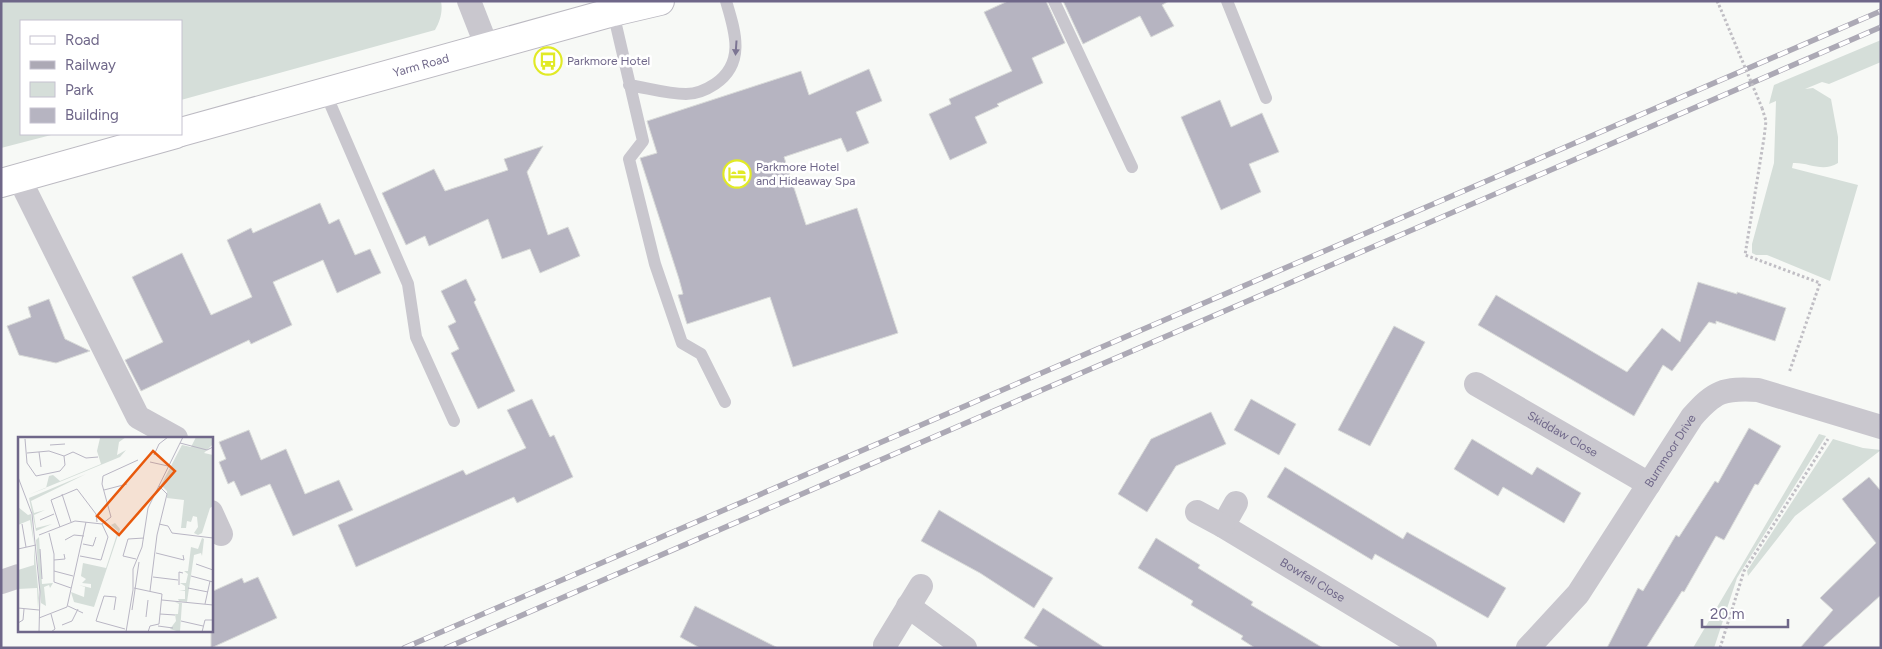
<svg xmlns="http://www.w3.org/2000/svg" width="1882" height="649" viewBox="0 0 1882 649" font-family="Figtree,sans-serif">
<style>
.green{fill:#d5ded9}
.building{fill:#b6b4c1;stroke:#d9dbd9}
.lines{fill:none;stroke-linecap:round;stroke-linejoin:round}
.primary-casing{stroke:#bcbac2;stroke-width:30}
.path{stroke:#c0bec4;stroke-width:3;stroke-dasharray:2.5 2.5;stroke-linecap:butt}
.lane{stroke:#c9c7ce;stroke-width:12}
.street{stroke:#c9c7ce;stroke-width:24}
.primary{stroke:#fff;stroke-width:28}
.rail-casing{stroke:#aca9b5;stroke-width:5.5}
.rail{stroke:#fff;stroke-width:4;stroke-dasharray:11;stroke-linecap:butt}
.path-bridge{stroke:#c0bec4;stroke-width:3;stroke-dasharray:2.5 2.5;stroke-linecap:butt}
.oneway{fill:#7c7593}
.labels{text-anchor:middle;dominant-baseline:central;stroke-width:5;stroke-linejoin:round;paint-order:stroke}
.poi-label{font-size:12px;fill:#6f6789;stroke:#fff;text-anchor:start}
.street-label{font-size:12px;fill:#6f6789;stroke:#fff}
.inset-road{fill:none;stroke:#b9b6c4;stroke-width:1}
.view{fill:#e8590c;fill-opacity:0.15;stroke:#e8590c;stroke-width:2.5}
.inset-edge{fill:none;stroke:#6f6789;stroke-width:2.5}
</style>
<rect width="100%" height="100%" fill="#f7f9f6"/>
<path class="green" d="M1 1H441C443 12 440 21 435 30L181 100V21H21V134H55L1 148Z
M1881 40V62L1829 84 1822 82 1805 89 1813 88 1831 99 1838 137V163C1822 173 1809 162 1793 163L1792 168 1858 185 1830 281 1767 255H1756L1752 253V244L1774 163 1776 101 1769 104 1774 85Z
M1819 434 1826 436 1737 578 1714 648H1693Z
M1833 439 1863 448 1881 450 1795 516 1748 576 1747 571Z"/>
<path class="building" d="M1008 1H1046L1065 43 1032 58 1043 83 997 104 999 106 975 117 987 143 950 160 929 114 951 104 949 99 1012 71 984 12Z
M1063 1H1169L1162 5 1174 26 1151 37 1140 16 1083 44Z
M869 69 882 101 856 112 869 143 847 152 841 138 784 157 806 225 857 208 898 333 793 367 770 297 687 324 678 295 683 294 679 279 640 158 657 153 647 121 801 71 809 95Z
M1220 100 1231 127 1262 113 1279 152 1249 164 1261 192 1221 210 1181 117Z
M543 146 527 172 548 235 568 227 580 256 540 273 530 249 502 259 488 219 429 246 425 236 406 245 382 193 434 169 445 191 508 170 504 159Z
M320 203 329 224 339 219 355 255 370 249 381 273 337 293 323 260 273 282 292 325 251 344 249 340 141 391 125 360 163 342 132 277 182 253 211 315 252 297 227 240 251 228 253 233Z
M466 279 476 300 474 302 515 391 478 409 451 353 459 349 448 326 456 322 441 291Z
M1698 282 1737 294V292L1786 308 1775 341 1716 321V324L1709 322 1672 371 1663 365 1634 416 1478 325 1496 295 1627 372 1662 328 1680 342Z
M49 299 65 339 90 351 56 363 19 355 7 326 31 317 28 307Z
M1394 326 1425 342 1370 446 1338 430Z
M532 399 550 437 554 435 573 477 517 503 514 497 356 567 338 525 463 470 466 475 526 448 507 410Z
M1251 399 1296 424 1279 455 1234 430Z
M1211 412 1226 444 1176 466 1147 512 1118 494 1151 439Z
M1749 428 1781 446 1758 485 1755 484 1724 540 1716 536 1684 592 1682 591 1646 648H1607L1638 588 1643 591 1676 535 1679 537 1715 481 1718 483Z
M249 430 261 460 286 449 305 494 339 480 353 510 293 536 270 484 241 496 234 481 228 484 219 462 226 459 219 442Z
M1472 439 1532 475 1537 467 1581 493 1564 523 1503 487 1498 496 1454 469Z
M1285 467 1403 539 1407 532 1506 588 1488 618 1375 554 1372 560 1267 497Z
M1869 477 1881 491V595L1822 648H1800L1833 610 1820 598 1876 543 1842 499Z
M939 510 1053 578 1034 608 980 573 921 541Z
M1156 538 1200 565 1198 568 1253 602 1251 605 1323 648H1255L1241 639 1243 636 1191 605 1193 601 1138 568Z
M258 577 277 618 211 648V592L242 578 244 583Z
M695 606 778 648H700L680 637Z
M1043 608 1105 648H1040L1024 638Z"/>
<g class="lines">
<g class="primary-casing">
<g id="primary">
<path id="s4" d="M181 132 613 12 660 1"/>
<path d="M1 183 176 134"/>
</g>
</g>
<path class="path" d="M1717 1 1719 5
M1762 108 1766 121 1764 138 1745 255 1820 283 1789 373
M1720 648 1744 571 1828 439"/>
<path class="lane" d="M1054 1 1132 167
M1227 1 1266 98
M613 12 643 141 629 159 655 264 682 343 701 354 725 402
M629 85C648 88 667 94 686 94 697 94 706 90 715 84 746 63 735 31 726 1
M325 92 408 284 416 337 454 421"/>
<g class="street">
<path d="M469 1 487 47"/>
<path d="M19 178 138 417 176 438"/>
<path id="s1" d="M1476 384 1649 484"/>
<path id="s2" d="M1236 503 1223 526 1425 648"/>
<path d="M211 512 221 534"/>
<path d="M1197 512 1223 526"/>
<path d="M1 582 19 576"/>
<path d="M908 606 965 648"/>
<path d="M885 645 921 586"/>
<path id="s3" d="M1528 648 1578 594 1692 417C1715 391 1723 388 1758 390L1881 427"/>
</g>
<use href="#primary" class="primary"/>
<g class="rail-casing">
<path id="rail" d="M404 648 1881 11
M446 648 1881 27"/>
</g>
<use href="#rail" class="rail"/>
<path class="path-bridge" d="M1719 5 1762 108"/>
</g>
<defs><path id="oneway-solid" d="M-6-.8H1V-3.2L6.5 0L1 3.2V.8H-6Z" transform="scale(1.25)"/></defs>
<use class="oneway" href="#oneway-solid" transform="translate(736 48) rotate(94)"/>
<defs>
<g id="bus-ring" transform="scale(1.4375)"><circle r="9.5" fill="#fff" stroke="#e1ea26" stroke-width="1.5"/><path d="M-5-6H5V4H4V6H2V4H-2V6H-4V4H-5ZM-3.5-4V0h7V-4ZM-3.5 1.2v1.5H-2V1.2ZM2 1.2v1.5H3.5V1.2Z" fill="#e1ea26"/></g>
<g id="hotel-ring" transform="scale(1.4375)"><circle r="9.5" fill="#fff" stroke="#e1ea26" stroke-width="1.5"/><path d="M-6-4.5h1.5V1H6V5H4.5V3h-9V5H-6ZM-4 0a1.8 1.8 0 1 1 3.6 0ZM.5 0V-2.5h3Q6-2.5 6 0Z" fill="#e1ea26"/></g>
</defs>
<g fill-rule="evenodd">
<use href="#bus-ring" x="548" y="61"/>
<use href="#hotel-ring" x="737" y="174"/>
</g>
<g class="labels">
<g class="poi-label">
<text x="567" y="61">Parkmore Hotel</text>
<text x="756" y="167">Parkmore Hotel<tspan x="756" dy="14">and Hideaway Spa</tspan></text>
</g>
<g class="street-label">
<text stroke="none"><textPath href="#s4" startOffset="249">Yarm Road</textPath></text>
<text stroke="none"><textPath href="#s1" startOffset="100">Skiddaw Close</textPath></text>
<text stroke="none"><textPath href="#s3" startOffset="244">Burnmoor Drive</textPath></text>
<text stroke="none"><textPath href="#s2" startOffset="131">Bowfell Close</textPath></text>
</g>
</g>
<g transform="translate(18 437)">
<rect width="195" height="195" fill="#f7f9f6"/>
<path d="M108 0 101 5 99 18 108 13 102 20 10 58 28 51 31 39 35 38 42 44 83 27 79 14 82 1ZM178 0H195V7L186 16 195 18V69L192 71 184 96 180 98 176 96 180 90 179 80 175 79 173 85 169 84 168 91H163L166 63 149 61V54L143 48 164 8 173 10ZM68 37 13 64 16 76 27 73 16 78 18 91 34 87 18 94 11 61ZM0 70 10 78 13 77 16 108 12 83 0 88ZM97 86 102 92 76 170 56 165 53 155 66 160 67 150 61 148 73 151V147L64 146 68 142 63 139 65 126 88 131 100 94 93 88ZM21 100 24 147 35 146 32 151 31 148 26 150 28 169 23 166 18 103ZM184 101 186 102 184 119 183 116 176 118 169 165 161 164 160 162H167V154H161L167 153V149L162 146H168L170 137 166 134H170L173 110 180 112ZM16 109 21 161 20 172 19 151 0 152V133L16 128ZM157 165 164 166 162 195 152 192 158 184 157 177H160L161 167Z" fill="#d5ded9"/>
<path class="inset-road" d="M7 2 9 26 18 39 42 34 47 28 46 19M162 6 189 13 195 10M32 8 47 7M21 15 23 30M9 16 31 14 46 19M136 18 141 7 150 0M46 19 55 15 68 21 80 20M132 25 150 29M0 40 14 77 22 155 21 195M86 53 109 47M44 57 53 85M22 83 36 77M4 87 8 110M84 87 93 80 84 47 85 39 120 23M141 87 150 89 154 96 195 101M42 90 33 63 59 52 78 77 79 85M31 96 36 117V145L53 151M21 98 57 84 84 87 90 100 83 123 62 119M47 103 56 98 66 99M65 107 75 109 78 100M0 112 18 108M22 112 24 142M138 116 166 123 165 118M118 122 105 119 110 102 126 101M36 123 47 122 46 117M178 127 195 133M36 134 55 139M173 139 195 145M135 140 160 143M161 148V135L165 136M116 151 144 157 141 187 132 189 130 195M170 151 190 155M132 154 139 98 149 57 141 49M144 163 195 168M187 167 192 144M50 169 65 176M0 171 21 173M96 173 98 160 86 159 78 184 107 192M114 173 121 125M33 177 37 192 33 195M142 177 157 178M128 180 130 163M21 181 49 170 68 85M163 184 185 189M0 186 5 183 6 172M44 188 54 184 60 172M140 189 155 191M108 195 115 153V132L124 110 130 71 165 0M184 195 187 183H195"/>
<path class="view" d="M135 14 157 34 101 98 79 79Z"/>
<rect width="195" height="195" class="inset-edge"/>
</g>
<rect width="1882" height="649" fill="none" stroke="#6f6789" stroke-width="5"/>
<rect x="20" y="20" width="162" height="115" fill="#ffffff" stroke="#c5c2d0"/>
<rect x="30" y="36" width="25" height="8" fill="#ffffff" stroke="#c5c2d0"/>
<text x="65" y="45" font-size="15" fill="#6f6789">Road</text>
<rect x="30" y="61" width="25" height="8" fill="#aca9b5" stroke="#c5c2d0"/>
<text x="65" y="70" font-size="15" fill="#6f6789">Railway</text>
<rect x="30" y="82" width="25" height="15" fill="#d5ded9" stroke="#c5c2d0"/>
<text x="65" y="95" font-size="15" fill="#6f6789">Park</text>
<rect x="30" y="108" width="25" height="15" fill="#b6b4c1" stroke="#c5c2d0"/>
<text x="65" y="120" font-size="15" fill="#6f6789">Building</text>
<path d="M1702 619v8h86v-8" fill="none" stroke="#6f6789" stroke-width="2.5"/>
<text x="1710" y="619" font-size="15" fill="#6f6789" stroke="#ffffff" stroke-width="4" paint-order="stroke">20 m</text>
</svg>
